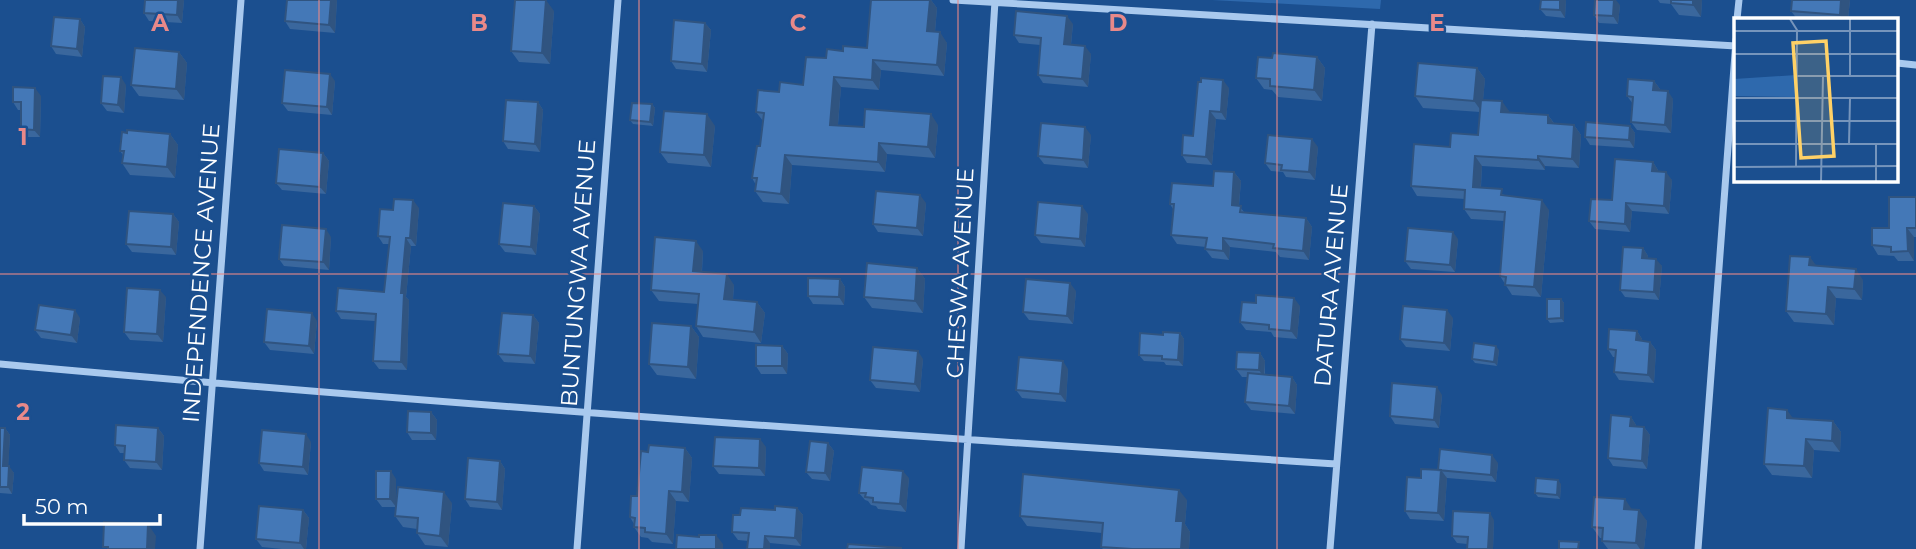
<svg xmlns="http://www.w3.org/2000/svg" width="1916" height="549" viewBox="0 0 1916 549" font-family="Montserrat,sans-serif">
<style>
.green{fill:#2e69ad}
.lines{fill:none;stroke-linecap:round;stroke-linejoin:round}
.street{stroke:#a9c9ee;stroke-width:7}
.wall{fill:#3a679d}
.shaded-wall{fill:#305480}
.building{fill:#4478b7;stroke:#305480;stroke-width:2}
.grid{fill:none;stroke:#e88989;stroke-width:2;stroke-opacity:0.55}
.labels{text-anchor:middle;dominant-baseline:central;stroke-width:5;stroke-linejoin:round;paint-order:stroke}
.street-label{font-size:23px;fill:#fff;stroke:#1b4f8f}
.inset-road{fill:none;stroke:#7695bc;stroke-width:2}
.view{fill:#ffd166;fill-opacity:0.15;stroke:#ffd166;stroke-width:3.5}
.inset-edge{fill:none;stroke:#fff;stroke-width:3.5}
.grid-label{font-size:23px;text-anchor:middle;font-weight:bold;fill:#e88989;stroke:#1b4f8f;stroke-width:5;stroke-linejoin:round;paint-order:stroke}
</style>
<rect width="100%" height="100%" fill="#1b4f8f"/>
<path class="green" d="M1212 0H1381L1380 9Z"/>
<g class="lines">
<path class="street" d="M953 0 1736 46
M1737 19 1739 0
M1897 63 1916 65
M0 364C445 405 890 435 1336 464
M200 549 241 0
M577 549 618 0
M961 549 995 1
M1330 549 1372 24
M1698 549 1736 40"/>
</g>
<path class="wall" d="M184 0 182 23 149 21 144 13Z
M287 0H337L335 33 290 29 285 21Z
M871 0H931L937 8 935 32 947 43 944 76 881 70 879 90 841 87 838 125 864 127 938 125 935 158 887 154 885 172 792 165 789 204 763 202 755 191 756 185 752 178 760 146 763 121 756 112 779 92 803 85 826 58 867 48Z
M1566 0 1565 18 1546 16 1540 9Z
M1658 0H1702L1701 17 1679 15 1671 4 1660 3Z
M1792 0H1850L1848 19H1797L1791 11Z
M1620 5 1618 24 1599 23 1594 15Z
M554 11 550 64 519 62 511 51Z
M80 19 85 27 82 57 56 54 51 46Z
M705 23 711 30 707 72 676 69 671 61Z
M1073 24 1071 45 1091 54 1088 87 1043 83 1038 75 1040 45 1019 43 1014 35Z
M179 52 187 63 184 100 139 96 131 85Z
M1317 57 1325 68 1322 101 1278 97 1272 90 1264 89 1256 78 1272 58Z
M1477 68 1485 79 1483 100 1509 111V113L1548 115 1554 123 1574 125 1581 135 1579 168 1545 166V170L1482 166 1481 187 1549 210 1541 297 1512 295 1500 276 1504 221 1471 219 1464 209 1465 199 1417 196 1411 186 1450 147 1478 135 1480 112 1423 108 1415 96Z
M335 81 332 115 288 111 282 103Z
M1654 81 1660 89 1659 91 1673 99 1671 133 1637 130 1631 122 1633 104 1627 96Z
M1198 82 1229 88 1226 120 1216 119 1212 165 1187 163 1182 155 1193 136Z
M126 85 124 113 107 111 101 103Z
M41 96 40 137H26L21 129V110H18L13 102Z
M538 102 543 110 540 152 508 149 503 141Z
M652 104 655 108 653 126 633 124 630 120Z
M715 126 711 167 668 163 660 152Z
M1630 126 1635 133 1634 148 1590 145 1585 137Z
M170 134 178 145 175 178 130 175 122 163 123 155 120 151Z
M1091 135 1088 168 1044 164 1038 156Z
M1318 147 1315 180 1286 177 1283 172 1271 171 1265 163Z
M323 153 329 161 326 194 282 190 276 183Z
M1653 162 1658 170V172L1672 180 1669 214 1632 211 1630 232 1595 229 1589 221Z
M1234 172 1241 181 1239 206 1245 213 1306 218 1312 227 1309 260 1280 257 1276 252 1230 247 1229 260 1212 258 1205 249 1206 247 1177 244 1171 235 1173 209 1170 204 1213 186Z
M1916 197V237H1914V261H1898L1894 256 1878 255 1872 245 1889 228Z
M926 203 923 236 878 232 873 224Z
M534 206 540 214 536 255 505 252 499 244Z
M419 208 416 246H411L406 297 409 300 407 370 379 369 373 361 375 321 341 319 336 311 384 292 389 244H383L378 236 393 210Z
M173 214 179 222 176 255 132 252 126 244Z
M1088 214 1085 247 1041 243 1035 235Z
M331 237 329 270 284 266 279 259Z
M1458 239 1455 272 1411 269 1405 261Z
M1643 248 1648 256V258L1662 266 1659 300 1625 297 1620 290Z
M703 251 702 272 734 285 733 300 757 302 765 313 761 343 703 337 696 326 698 304 659 301 651 290Z
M1816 266 1863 280 1862 300 1836 298 1834 325 1794 322 1786 311Z
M917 268 925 279 923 313 872 308 864 297Z
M840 279 845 287 844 305 813 304 808 296Z
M1076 291 1073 324 1029 320 1023 312Z
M166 297 163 342 130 340 124 332Z
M1561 299 1564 303V322L1550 323 1547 319Z
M1300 306 1297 339 1274 337 1271 332 1246 330 1240 322Z
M533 315 539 323 535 364 504 362 498 354Z
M80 318 77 343 41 338 35 330Z
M1453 318 1450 351 1406 347 1400 339Z
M317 321 314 354 270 350 264 342Z
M691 326 699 337 696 379 657 375 649 364Z
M1637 331 1642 339V341L1650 342 1656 350 1654 383 1619 380 1614 372 1615 357H1613L1608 349Z
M1180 333 1184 339 1183 366 1166 365 1164 362 1144 361 1139 355 1163 335Z
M782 346 788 354 787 374H761L756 366Z
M1499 350 1497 366 1475 363 1472 359Z
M1260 353 1265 361V374L1292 377 1297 385 1295 414 1251 410 1245 402 1247 377H1242L1236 369Z
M923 359 920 392 876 388 870 380Z
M1068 369 1066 402 1022 398 1016 390Z
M1442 395 1439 428 1395 424 1390 416Z
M431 412 437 420 436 440H412L407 432Z
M1631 417 1636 425V427H1644L1650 435 1647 469 1613 466 1608 458Z
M1794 418 1833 421 1841 432 1840 452 1814 450 1812 478 1772 475 1764 464Z
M0 428H5L10 435 8 466 14 473 12 494 0 493Z
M158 428 164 436 162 470 130 468 124 460 125 453H120L115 445Z
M311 442 308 475 264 471 259 463Z
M828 443 834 451 830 481 812 479 806 472Z
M766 447 765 476 719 474 713 466Z
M685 448 692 458 689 502 676 501 673 544 652 542 648 538 641 537 634 527V524L630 517 637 496 648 452Z
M500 461 505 469 502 510 470 507 465 499Z
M1498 463 1496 482 1447 478 1444 521 1410 519 1405 511 1421 478 1438 470Z
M909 478 906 512 878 509 876 506 871 505 868 501 865 500 859 493Z
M396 479V507H382L376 499Z
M1561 484 1560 499 1538 497 1535 493Z
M1187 500 1185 524 1190 532 1189 549H1103L1101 547 1102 533 1027 526 1020 516Z
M452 503 448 547 425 545 417 533V529L403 527 395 516Z
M797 508 803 515 801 546 738 540 732 532 740 515Z
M1632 509 1647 521 1644 549H1608L1602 541V538H1600L1592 527Z
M303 510 309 518 306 549H282L262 547 256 539Z
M1494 520 1493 549H1467V544L1457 543 1452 536Z"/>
<path class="shaded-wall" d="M178 0H184L182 23 177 15Z
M331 0H337L335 33 329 25Z
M546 0 554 11 550 64 542 53Z
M930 0H931L937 8 934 42 927 31Z
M1560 0H1566L1565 18 1560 10Z
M1614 0H1616L1620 5 1618 24 1613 16Z
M1693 0H1702L1701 17 1693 5Z
M1841 0H1850L1848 19H1843L1840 15Z
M1067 16 1073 24 1070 52 1064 44Z
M80 19 85 27 82 57 77 49Z
M705 23 711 30 707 72 702 64Z
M940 32 947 43 944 76 937 65Z
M1085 46 1091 54 1088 87 1082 79Z
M179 52 187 63 184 100 176 89Z
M1317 57 1325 68 1322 101 1314 90Z
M873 60 881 70 879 90 872 80Z
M1477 68 1485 79 1482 112 1474 101Z
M330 74 335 81 332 115 327 107Z
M121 77 126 85 124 113 118 105Z
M834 77 841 87 837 135 830 125Z
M1223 80 1229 88 1226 120 1221 112Z
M1654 81 1660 89 1659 98 1653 90Z
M35 88 41 96 40 137 34 130Z
M1668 91 1673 99 1671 133 1665 125Z
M1502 101 1509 111 1508 122 1501 112Z
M538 102 543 110 540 152 535 144Z
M652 104 655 108 653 126 650 122Z
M1210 111 1216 119 1212 165 1206 157Z
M707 114 715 126 711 167 704 155Z
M931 114 938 125 935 158 928 147Z
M1548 115 1555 125 1548 123Z
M1574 125 1581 135 1579 168 1572 159Z
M1630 126 1635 133 1634 148 1629 140Z
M1085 127 1091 135 1088 168 1083 160Z
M170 134 178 145 175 178 167 167Z
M1312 139 1318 147 1315 180 1309 172Z
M879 143 887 154 885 172 878 162Z
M323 153 329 161 326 194 320 187Z
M785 155 792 165 789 204 781 194Z
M1475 156 1482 166 1480 197 1473 187Z
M1538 156 1545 166V170L1538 160Z
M1653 162 1658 170 1657 179 1652 171Z
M1234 172 1241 181 1238 214 1232 205Z
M1666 172 1672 180 1669 214 1664 206Z
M920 195 926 203 923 236 917 228Z
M413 200 419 208 416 246 410 238Z
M1542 200 1549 210 1541 297 1534 287Z
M1626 203 1632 211 1630 232 1625 224Z
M534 206 540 214 536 255 531 247Z
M1082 206 1088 214 1085 247 1080 239Z
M173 214 179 222 176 255 171 247Z
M1306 218 1312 227 1309 260 1303 251Z
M1907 228 1914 237V261L1908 251Z
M326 229 331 237 329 270 323 262Z
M1453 232 1458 239 1455 272 1450 265Z
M406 238 411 246 406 297 409 300 407 370 401 362V293Z
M1223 238 1230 247 1229 260 1223 251Z
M696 241 703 251 701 282 693 271Z
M1643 248 1648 256 1647 265 1642 258Z
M1810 257 1818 268 1809 265Z
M1656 259 1662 266 1659 300 1654 292Z
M917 268 925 279 923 313 915 301Z
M1856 269 1863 280 1862 300 1854 289Z
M727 274 734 285 732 310 724 299Z
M840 279 845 287 844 305 839 297Z
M1070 283 1076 291 1073 324 1067 316Z
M1828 287 1836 298 1834 325 1826 314Z
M160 290 166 297 163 342 157 334Z
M1294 298 1300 306 1297 339 1291 331Z
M1561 299 1564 303V322L1561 318Z
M757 302 765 313 761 343 754 332Z
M75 310 80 318 77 343 71 335Z
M1447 310 1453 318 1450 351 1444 343Z
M312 313 317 321 314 354 309 346Z
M533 315 539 323 535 364 530 356Z
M691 326 699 337 696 379 688 367Z
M1637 331 1642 339V348L1636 340Z
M1180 333 1184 339 1183 366 1178 360Z
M1650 342 1656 350 1654 383 1648 375Z
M782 346 788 354 787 374 782 366Z
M1496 346 1499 350 1497 366 1494 362Z
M918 351 923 359 920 392 915 384Z
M1260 353 1265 361 1264 378 1259 370Z
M1063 361 1068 369 1066 402 1060 394Z
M1292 377 1297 385 1295 414 1289 406Z
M1437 387 1442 395 1439 428 1434 420Z
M1787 410 1795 421 1787 418Z
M431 412 437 420 436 440 431 433Z
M1631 417 1636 425V434L1630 426Z
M1833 421 1841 432 1840 452 1832 441Z
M1644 427 1650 435 1647 469 1642 461Z
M5 428 10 435 8 473 3 466Z
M158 428 164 436 162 470 156 462Z
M306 434 311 442 308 475 303 467Z
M760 439 766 447 765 476 759 468Z
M1806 439 1814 450 1812 478 1804 466Z
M828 443 834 451 830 481 825 473Z
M685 448 692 458 689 502 682 492Z
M1492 455 1498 463 1496 482 1491 475Z
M500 461 505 469 502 510 497 502Z
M9 466 14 473 12 494 8 487Z
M1441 470 1447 478 1444 521 1438 513Z
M391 471 396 479V507L390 499Z
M903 471 909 478 906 512 900 504Z
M1558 480 1561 484 1560 499 1557 495Z
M1179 490 1187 500 1185 524 1190 532 1189 549H1181L1176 521Z
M669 491 676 501 673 544 666 534Z
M444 492 452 503 448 547 440 536Z
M1625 499 1633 511 1624 509Z
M797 508 803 515 801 546 795 538Z
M303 510 309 518 306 549H304L300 543Z
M1639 510 1647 521 1644 549H1640L1636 543Z
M1490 513 1494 520 1493 549H1488Z
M148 524 156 536 155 549H147Z
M716 535 723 544V549H716Z
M765 536 770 543V549H764Z"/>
<path class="building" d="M145 0H178L177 15 144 13Z
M287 0H331L329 25 285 21Z
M515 0H546L542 53 511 51Z
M871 0H930L927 31 940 32 937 65 873 60 872 80 834 77 830 125 864 127 865 109 931 114 928 147 879 143 878 162 785 155 781 194 755 191 757 178H752L757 146H760L764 113 756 112 758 90 779 92 780 82 803 85 806 57 826 58 827 49 843 51V46L867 48Z
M1541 0H1560V10L1540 9Z
M1595 0H1614L1613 16 1594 15Z
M1671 0H1693V5L1671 3Z
M1792 0H1841L1840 15 1791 11Z
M1016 11 1067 16 1064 44 1085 46 1082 79 1038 75 1041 38 1014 35Z
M54 17 80 19 77 49 51 46Z
M674 20 705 23 702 64 671 61Z
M135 48 179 52 176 89 131 85Z
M1273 53 1317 57 1314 90 1270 86V79L1256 78 1258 57 1272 58Z
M1418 63 1477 68 1474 101 1415 96Z
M285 70 330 74 327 107 282 103Z
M103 76 121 77 118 105 101 103Z
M1201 78 1223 80 1221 112 1210 111 1206 157 1182 155 1183 135 1193 136 1198 82H1201Z
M1628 79 1654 81 1653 90 1668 91 1665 125 1631 122 1633 97 1627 96Z
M13 87 35 88 34 130 21 129V102H13Z
M506 100 538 102 535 144 503 141Z
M1481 100 1502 101 1501 112 1548 115V123L1574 125 1572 159 1538 156V160L1475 156 1473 187 1502 189 1501 195 1542 200 1534 287 1505 285 1506 277 1500 276 1505 212 1464 209 1465 190 1411 186 1414 144 1450 147 1451 133 1478 135Z
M632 103 652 104 650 122 630 120Z
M664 111 707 114 704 155 660 152Z
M1586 122 1630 126 1629 140 1585 137Z
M1041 123 1085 127 1083 160 1038 156Z
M127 130 170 134 167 167 122 163 124 151H120L122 132 127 133Z
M1268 135 1312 139 1309 172 1281 170 1282 165 1265 163Z
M279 149 323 153 320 187 276 183Z
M1615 159 1653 162 1652 171 1666 172 1664 206 1626 203 1625 224 1589 221 1591 199 1612 200Z
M1214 171 1234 172 1232 205 1241 206 1240 212 1306 218 1303 251 1273 248 1274 244 1223 238V251L1205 249 1207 238 1171 235 1174 204H1170L1172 183 1213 186Z
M876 191 920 195 917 228 873 224Z
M1889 197H1916V228H1907L1908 251 1891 252V247L1872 245V228H1889Z
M394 199 413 200 410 238H406L401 293H404L401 362 373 361 376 314 336 311 338 288 384 292 390 237 378 236 380 209 393 210Z
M1038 202 1082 206 1080 239 1035 235Z
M503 203 534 206 531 247 499 244Z
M129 211 173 214 171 247 126 244Z
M282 225 326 229 323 262 279 259Z
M1408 228 1453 232 1450 265 1405 261Z
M655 237 696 241 693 271 727 274 724 299 757 302 754 332 696 326 699 294 651 290Z
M1623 247 1643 248 1642 258 1656 259 1654 292 1620 290Z
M1790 256 1810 257 1809 265 1856 269 1854 289 1828 287 1826 314 1786 311Z
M867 263 917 268 915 301 864 297Z
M808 278 840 279 839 297 808 296Z
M1026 279 1070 283 1067 316 1023 312Z
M127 288 160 290 157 334 124 332Z
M1256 295 1294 298 1291 331 1269 329V325L1240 322 1242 302 1256 303Z
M1547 299H1561V318L1547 319Z
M39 305 75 310 71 335 35 330Z
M1403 306 1447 310 1444 343 1400 339Z
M267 309 312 313 309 346 264 342Z
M502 313 533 315 530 356 498 354Z
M652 323 691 326 688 367 649 364Z
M1609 329 1637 331 1636 340 1650 342 1648 375 1614 372 1616 350 1608 349Z
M1163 332 1180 333 1178 360 1162 359V356L1139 355 1140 333 1163 335Z
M1474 343 1496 346 1494 362 1472 359Z
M756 345 782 346V366H756Z
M873 347 918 351 915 384 870 380Z
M1237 352 1260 353 1259 370 1236 369Z
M1019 357 1063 361 1060 394 1016 390Z
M1248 373 1292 377 1289 406 1245 402Z
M1392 383 1437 387 1434 420 1390 416Z
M1768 408 1787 410V418L1833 421 1832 441 1806 439 1804 466 1764 464Z
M408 411 431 412V433L407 432Z
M1611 415 1631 417 1630 426 1644 427 1642 461 1608 458Z
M116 425 158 428 156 462 124 460 125 446 115 445Z
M0 428H5L3 466H9L8 487H0Z
M262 430 306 434 303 467 259 463Z
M715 437 760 439 759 468 713 466Z
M810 441 828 443 825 473 806 472Z
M649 445 685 448 682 492 669 491 666 534 645 532V528L634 527 635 518 630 517 631 496H637L641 451 648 452Z
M1440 449 1492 455 1491 475 1438 470Z
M468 458 500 461 497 502 465 499Z
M862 467 903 471 900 504 873 502V498L865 497 866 493H859Z
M1421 469 1441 470 1438 513 1405 511 1407 477 1421 478Z
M376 471H391L390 499H376Z
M1023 474 1179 490 1176 521H1183L1181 549H1132L1101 547 1103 523 1020 516Z
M1536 478 1558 480 1557 495 1535 493Z
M398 487 444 492 440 536 417 533 418 518 395 516Z
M1594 497 1625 499 1624 509 1639 510 1636 543 1602 541 1603 528 1592 527Z
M259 506 303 510 300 543 256 539Z
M775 506 797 508 795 538 765 536 764 549H747L749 533 732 532 733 515H740L741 508 775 510Z
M1453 511 1490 513 1488 549H1467L1468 537 1452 536Z
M104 522 148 524 147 549H108V547H103Z
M677 535 699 537V535H716V549H676Z
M1559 541 1579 542 1578 549H1559Z
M848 544 901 548V549H847Z"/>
<path class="grid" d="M319 0V549M639 0V549M958 0V549M1277 0V549M1597 0V549M0 274H1916"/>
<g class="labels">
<g class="street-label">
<text transform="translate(201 273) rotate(-86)">INDEPENDENCE AVENUE</text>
<text transform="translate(578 273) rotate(-86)">BUNTUNGWA AVENUE</text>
<text transform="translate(960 273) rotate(-87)">CHESWA AVENUE</text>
<text transform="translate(1331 285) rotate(-85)">DATURA AVENUE</text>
</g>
</g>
<g transform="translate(1734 18)">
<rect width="164" height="164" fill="#1b4f8f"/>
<path d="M62 57V79L0 78V61Z" fill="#2e69ad"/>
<path class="inset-road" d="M56 1 63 12 62 149M116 1V58M0 13H165M0 36H165M63 58H165M0 80H165M0 103H165M0 126H165M115 126 116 80M0 149 165 148M87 164 89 58M142 164V126"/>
<path class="view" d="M92 23 100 138 67 140 59 25Z"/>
<rect width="164" height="164" class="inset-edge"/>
</g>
<g class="grid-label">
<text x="160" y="31">A</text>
<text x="479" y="31">B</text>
<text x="798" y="31">C</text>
<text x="1118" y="31">D</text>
<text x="1437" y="31">E</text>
<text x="23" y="145">1</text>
<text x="23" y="420">2</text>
</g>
<path d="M24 514v10h136v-10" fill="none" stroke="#ffffff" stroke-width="3.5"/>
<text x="35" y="514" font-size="21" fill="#ffffff" stroke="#1b4f8f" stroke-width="5" paint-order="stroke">50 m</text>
</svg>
